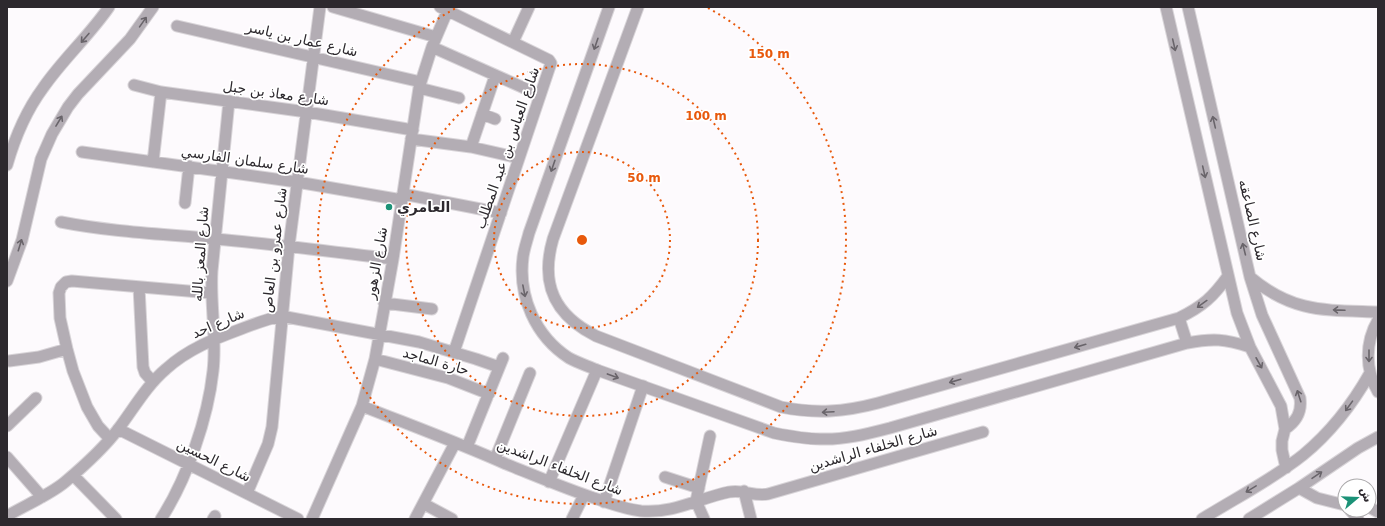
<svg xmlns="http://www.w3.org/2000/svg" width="1385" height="526" viewBox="0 0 1385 526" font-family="'DejaVu Sans','Noto Sans Arabic',sans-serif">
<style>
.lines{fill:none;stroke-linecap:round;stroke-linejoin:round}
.minor-casing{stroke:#d8d4d8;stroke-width:13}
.tertiary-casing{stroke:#d8d4d8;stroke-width:13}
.minor{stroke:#b3adb4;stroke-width:11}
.tertiary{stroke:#b3adb4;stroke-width:11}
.oneway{stroke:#69646a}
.ring{fill:none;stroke:#e8590c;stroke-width:2;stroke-dasharray:2 4}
.poi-dot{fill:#1b9277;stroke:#fff;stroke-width:1.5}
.labels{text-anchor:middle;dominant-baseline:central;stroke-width:3.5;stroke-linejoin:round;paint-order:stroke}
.street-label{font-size:14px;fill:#2d292e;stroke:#fff}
.poi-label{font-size:14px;font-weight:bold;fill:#2d292e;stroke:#fff;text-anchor:start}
.centre{fill:#e8590c;stroke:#fff;stroke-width:2}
.ring-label{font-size:12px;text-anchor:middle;font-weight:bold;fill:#e8590c;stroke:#fff;stroke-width:3.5;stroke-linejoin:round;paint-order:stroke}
</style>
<rect width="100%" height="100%" fill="#fdfafd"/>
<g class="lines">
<g class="minor-casing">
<path id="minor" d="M333 7 436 37
M440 7 549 60 551 63 454 352
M177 26 421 82
M513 42 529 7
M432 47 540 95
M134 85 161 92 307 112 413 130
M419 88 459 98
M482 114 495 119
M411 139 471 147 519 158
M471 147 495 76
M82 152 297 182 402 200
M153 162 161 92
M403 194 501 213
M185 203 189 166
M61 222C112 232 164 234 215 239 275 244 334 252 393 259
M139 287 143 367 145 373 153 382
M384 303 432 309
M375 359 448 378 489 394
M9 361 39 357 67 349
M362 406C410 425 459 443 506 464 536 476 566 489 597 499 611 504 625 509 641 511 672 514 700 498 729 492 744 489 754 497 768 494L983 432
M7 426 36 398
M118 429 298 519
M110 439 98 426 87 407 73 371 67 349 60 318 59 293 61 287 66 282 72 281 211 293
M467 447 503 358
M7 457 42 497
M495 459 530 373
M73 475 116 519
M665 477 699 488
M549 482 597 370
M744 491 751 519
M247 493 268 444 272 427 289 246 320 7
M604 502 643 386
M424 504 452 519
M7 516C24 506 51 494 65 482 84 466 104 448 119 428 134 408 147 385 166 369 188 349 214 339 241 329 254 324 267 319 281 316L419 342 476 359 499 367
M161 519C187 479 208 418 213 371 217 338 210 304 212 271L229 101
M213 519 215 516
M312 519 362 406 375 359 393 259 419 88 432 47 449 7
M415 519 455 443
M572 519 584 495
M704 519 696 501 710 436"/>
</g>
<g class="tertiary-casing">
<path id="tertiary" d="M609 7 529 233C527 241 524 249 523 257 518 296 535 336 569 358 578 363 588 366 597 370L774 433C789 436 805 439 820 439 844 440 867 434 890 428L1187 343C1213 338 1225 339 1250 347
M638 7 553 239C540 284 554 315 596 336L781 407C816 414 844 412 878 403L1179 318C1203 306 1213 297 1228 276
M1166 7 1237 313 1250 347 1281 406 1285 429 1282 441V450L1286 468
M1188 7 1250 277 1262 315 1300 398C1302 412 1297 421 1285 429
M7 165C15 137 26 111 43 88 63 59 89 36 109 7
M1250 277C1293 313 1325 310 1378 312
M7 281 22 240 41 159 52 134 68 107 78 94 130 39 153 7
M1179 318 1187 343
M1378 320C1365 342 1365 370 1378 392
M1299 488 1317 498 1345 505
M1369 507 1378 512
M1350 510 1358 519
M1202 519C1234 499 1273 479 1303 455 1331 432 1352 405 1370 373
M1249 519 1299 488 1358 448 1378 437"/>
</g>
<use href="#minor" class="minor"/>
<use href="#tertiary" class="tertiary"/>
</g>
<defs><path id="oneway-shaft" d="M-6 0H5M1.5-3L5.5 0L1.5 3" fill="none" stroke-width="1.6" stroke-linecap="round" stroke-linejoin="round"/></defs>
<g class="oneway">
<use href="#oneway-shaft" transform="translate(143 22) rotate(-55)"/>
<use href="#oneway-shaft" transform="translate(85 38) rotate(131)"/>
<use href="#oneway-shaft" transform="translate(596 44) rotate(109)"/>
<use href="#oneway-shaft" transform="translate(1174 45) rotate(77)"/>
<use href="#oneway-shaft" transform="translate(59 121) rotate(-59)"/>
<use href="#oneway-shaft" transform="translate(1214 122) rotate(-103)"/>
<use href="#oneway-shaft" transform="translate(553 166) rotate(109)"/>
<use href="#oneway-shaft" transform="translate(1204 172) rotate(77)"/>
<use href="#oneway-shaft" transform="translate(20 245) rotate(-73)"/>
<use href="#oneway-shaft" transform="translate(1244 249) rotate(-104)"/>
<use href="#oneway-shaft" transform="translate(524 291) rotate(79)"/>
<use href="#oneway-shaft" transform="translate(1202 304) rotate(144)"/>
<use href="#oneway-shaft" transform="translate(1339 310) rotate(-178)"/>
<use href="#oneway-shaft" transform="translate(1080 346) rotate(164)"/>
<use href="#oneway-shaft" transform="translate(1369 356) rotate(90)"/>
<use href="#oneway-shaft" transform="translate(1259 363) rotate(61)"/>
<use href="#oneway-shaft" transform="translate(613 376) rotate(20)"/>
<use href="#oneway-shaft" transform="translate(955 381) rotate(164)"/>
<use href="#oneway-shaft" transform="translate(1299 396) rotate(-108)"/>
<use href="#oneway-shaft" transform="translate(1349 406) rotate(126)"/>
<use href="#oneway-shaft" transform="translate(828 412) rotate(177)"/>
<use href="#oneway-shaft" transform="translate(1317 475) rotate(-34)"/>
<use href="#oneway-shaft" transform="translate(1251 489) rotate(149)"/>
</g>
<g class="ring">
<circle cx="582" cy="240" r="88"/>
<circle cx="582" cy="240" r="176"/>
<path d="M708 8A264 264 0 1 1 456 8"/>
</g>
<circle class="poi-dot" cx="389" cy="207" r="4"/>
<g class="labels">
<g class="street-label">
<text transform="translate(302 39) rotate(13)">شارع عمار بن ياسر</text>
<text transform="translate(276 93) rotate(8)">شارع معاذ بن جبل</text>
<text transform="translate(507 148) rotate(-71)">شارع العباس بن عبد المطلب</text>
<text transform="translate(245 160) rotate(8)">شارع سلمان الفارسي</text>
<text transform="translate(1253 220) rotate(77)">شارع الصاعقه</text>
<text transform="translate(274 250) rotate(-83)">شارع عمرو بن العاص</text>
<text transform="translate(200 254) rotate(-86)">شارع المعز بالله</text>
<text transform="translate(376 263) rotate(-80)">شارع الزهور</text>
<text transform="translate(218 323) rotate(-23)">شارع احد</text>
<text transform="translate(436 361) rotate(16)">حارة الماجد</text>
<text transform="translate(873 448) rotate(-16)">شارع الخلفاء الراشدين</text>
<text transform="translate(214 460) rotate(26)">شارع الحسين</text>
<text transform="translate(560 467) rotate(21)">شارع الخلفاء الراشدين</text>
</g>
<g class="poi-label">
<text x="397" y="207">العامري</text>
</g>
</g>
<circle cx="582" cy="240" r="6" class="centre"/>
<g class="ring-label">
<text x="769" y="58">150 m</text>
<text x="706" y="120">100 m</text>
<text x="644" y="182">50 m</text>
</g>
<rect width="1385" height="526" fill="none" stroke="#2d292e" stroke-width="16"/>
<g transform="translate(1357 498) rotate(71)"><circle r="19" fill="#ffffff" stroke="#aba9ab"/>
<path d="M0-3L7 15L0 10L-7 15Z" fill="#1b9277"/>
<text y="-6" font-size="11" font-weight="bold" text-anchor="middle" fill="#2d292e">ش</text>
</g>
</svg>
